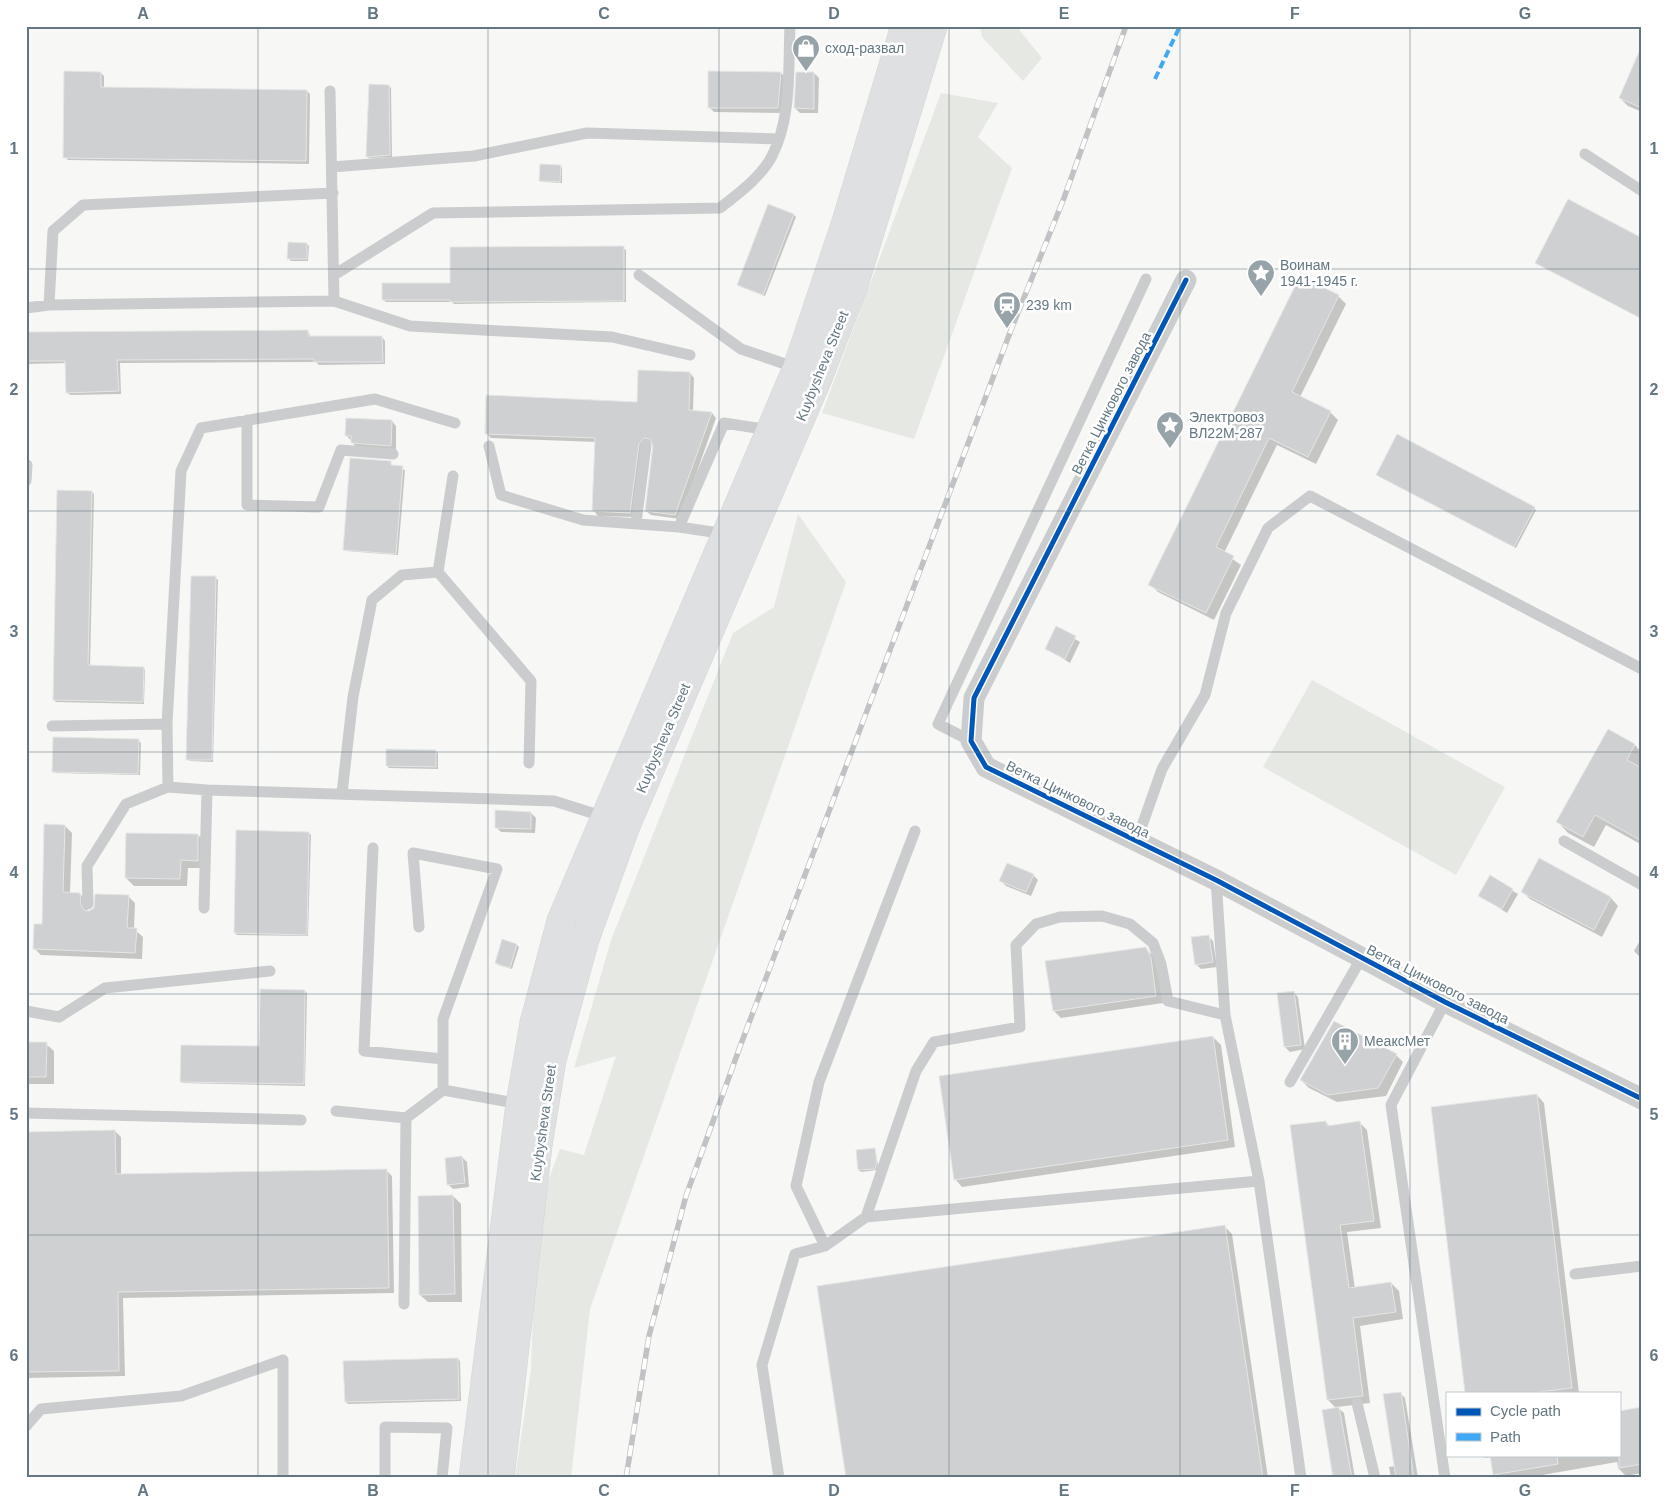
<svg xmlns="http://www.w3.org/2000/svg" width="1668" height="1504" viewBox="0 0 1668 1504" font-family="Helvetica,sans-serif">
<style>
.green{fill:#e6e9e3}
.shadow{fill:#0003}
.building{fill:#ced0d1;stroke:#e6e6e6}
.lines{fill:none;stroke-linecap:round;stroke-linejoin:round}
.secondary-casing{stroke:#d4d5d5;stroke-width:29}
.service{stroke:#cbcccd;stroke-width:11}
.minor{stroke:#cbcccd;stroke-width:21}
.secondary{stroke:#dfe0e1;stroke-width:28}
.rail-casing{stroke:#c1c2c3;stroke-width:5.5}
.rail{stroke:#fff;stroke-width:4;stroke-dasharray:11;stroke-linecap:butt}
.quiet{stroke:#3fa9f5;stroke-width:4;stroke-dasharray:8 4;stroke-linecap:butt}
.cycleway-casing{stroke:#fff;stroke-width:8}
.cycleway{stroke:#0057b8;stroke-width:5}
.grid{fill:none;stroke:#627781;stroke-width:1;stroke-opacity:0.55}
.labels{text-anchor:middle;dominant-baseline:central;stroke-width:5;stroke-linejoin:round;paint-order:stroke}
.poi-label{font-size:14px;fill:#627781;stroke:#fff;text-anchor:start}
.street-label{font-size:14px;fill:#627781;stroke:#fff}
.neatline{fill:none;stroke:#627781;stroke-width:2}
.grid-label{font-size:16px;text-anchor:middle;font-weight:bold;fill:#627781}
</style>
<rect width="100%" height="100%" fill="#f7f7f6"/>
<path class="green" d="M980 26H1016L1042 58 1023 81 982 37Z
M941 93 998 103 978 137 1012 168 914 439 822 413Z
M798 514 846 582 590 1309 571 1478H515L531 1370 536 1213 560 1149 584 1155 616 1056 574 1068 611 940 733 633 774 607Z
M1312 680 1505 787 1456 875 1263 767Z"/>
<path class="shadow" d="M1642 62V112L1628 106 1620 98Z
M101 73 104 76V88L307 91 310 94 309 164 68 160 65 157Z
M781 73 786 78 783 113 714 112 709 107Z
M814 73 819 78 818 113H800L795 108Z
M389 86 391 88 392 157 369 158 367 156 368 106Z
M560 166 562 168V183L543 182 541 180Z
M794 215 796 217 765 296 741 287 739 284Z
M307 244 309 246 308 261H291L288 258Z
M623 248 626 250V302L454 304 452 302H386L383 299Z
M1338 296 1346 304 1300 397 1330 412 1338 420 1316 464 1277 445 1224 553 1241 565 1214 620 1158 592 1150 584Z
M308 331 311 338 382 337 385 341V364L319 365 316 362 120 363 121 394 70 395 67 392V363L28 364 26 362V333Z
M690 373 694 378 693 411 712 413 716 418 680 519 651 515 646 511 653 443 648 442 634 517 598 516 594 511 597 442 491 438 486 433 638 403Z
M392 421 396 426V451L357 448 347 436Z
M390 463 392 467 405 470 398 555 346 551 344 549Z
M1379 476 1534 508 1536 510 1516 548Z
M92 492 94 494 90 667 143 668 145 670 144 704 56 702 54 700Z
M216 578 218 580 213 762 190 761 188 759Z
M1057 628 1080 642 1070 663 1047 649Z
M1609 731 1635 745 1642 753V762L1638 768 1642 770V845L1606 825 1594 847 1568 833 1558 822Z
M139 741 141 743 140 775 56 773 54 771Z
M436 751 438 753V769L389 768 387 766Z
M531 813 536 818 535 833 501 832 496 827Z
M65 826 72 833 70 894H80L87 901 88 913 128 896 135 903 134 929 143 937 142 959 41 955 34 948 43 925Z
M309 833 311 835 308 936 237 935 235 933Z
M198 835 206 843 205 868H188L187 886H134L126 878Z
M1539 860 1611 898 1618 906 1602 937 1530 899 1523 892Z
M1033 875 1038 880 1031 896 1006 886 1001 881Z
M1490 877 1518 894 1507 913 1480 896Z
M1208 936 1213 941 1217 967 1201 969 1196 964Z
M1642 937V959L1634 951Z
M517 945 519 947 512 969 498 965 496 963Z
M1145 948 1153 956 1158 967 1163 1003 1061 1018 1054 1011Z
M305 991 307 993 305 1086 183 1083 181 1081 260 1047Z
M1293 992 1298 997 1305 1049 1290 1052 1285 1047Z
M1213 1037 1221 1045 1235 1147 962 1187 955 1179Z
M26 1044H46L54 1051V1084H26Z
M1396 1055 1403 1062 1386 1096 1337 1102 1309 1088 1301 1080Z
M1537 1095 1544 1103 1579 1393H1467Z
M1326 1122 1330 1127 1360 1123 1367 1130 1381 1228 1347 1232 1355 1289 1391 1283 1399 1291 1403 1319 1360 1326 1370 1403 1337 1407 1344 1413 1355 1478H1335L1337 1409 1328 1400Z
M115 1131 121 1137V1175L386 1170 392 1176 394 1293 123 1298 125 1376 26 1378V1133Z
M875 1149 878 1165 877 1170 861 1172 859 1170Z
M462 1157 467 1162 469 1187 453 1189 448 1184Z
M453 1196 461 1204 462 1302H428L420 1295Z
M1224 1226 1232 1234 1268 1478H847Z
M458 1359 460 1361 461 1401 348 1404 346 1402Z
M1400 1393 1405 1398 1418 1478H1391L1389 1467 1395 1466Z
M1642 1408V1473L1626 1476 1618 1468 1617 1462 1525 1478H1498L1494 1474 1491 1457 1485 1458 1482 1455H1619Z"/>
<path class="building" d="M1642 45V108L1619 98Z
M64 71 101 72V87L307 90 306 161 63 158Z
M708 71 781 72 778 108H708Z
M796 72H814V109L794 108Z
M369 84 389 85 390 155 366 157Z
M540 164 561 165 560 182 539 181Z
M1568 199 1642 238V319L1535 263Z
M768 204 794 214 763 295 737 285Z
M288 242 307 243V259H287Z
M624 246V301L450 302V300H382V283H450V247Z
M1300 276 1339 295 1292 392 1331 411 1308 457 1269 438 1216 547 1234 556 1206 613 1148 585Z
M308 330V336H382L383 362H314V359L117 360 119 391 66 393 65 361H26V332Z
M638 370 690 372 689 410 712 412 675 515 645 511 653 446 650 439 644 438 639 444 630 513 592 511 595 438 485 434 486 395 637 402Z
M346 418 392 420 391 446 351 443V436H345Z
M1397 434 1535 507 1514 547 1376 475Z
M350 458 391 461V465L403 466 396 554 343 550Z
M57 490 92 491 88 665 144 667 143 702 53 700Z
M191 576H216L212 760H186Z
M1056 626 1076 636 1065 659 1045 649Z
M1608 729 1635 744 1627 760 1642 768V841L1595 815 1583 837 1556 822Z
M53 737 139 739 138 774 52 772Z
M386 749 436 750V767L386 766Z
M495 810 531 812V829L495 828Z
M44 824 65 825 63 892 80 893 81 905 84 910 89 911 94 908 95 894 129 895 127 928H137L135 953 33 949 34 924H42Z
M236 830 309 832 307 935 234 933Z
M126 833 198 834V861L181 860 180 879 125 878Z
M1539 858 1611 897 1594 930 1521 892Z
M1007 863 1034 874 1026 892 999 881Z
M1490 875 1513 889 1502 909 1478 896Z
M1209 935 1213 962 1195 965 1191 937Z
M502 939 517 944 510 968 495 963Z
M1146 947 1151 958 1156 996 1053 1011 1045 961Z
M260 989 305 990 304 1084 180 1082 181 1045 259 1046Z
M1294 991 1301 1045 1284 1047 1277 993Z
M1334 1021 1397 1054 1378 1088 1328 1095 1300 1080Z
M1213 1036 1228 1140 954 1180 939 1076Z
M26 1042H47L46 1077H26Z
M1537 1094 1572 1388 1530 1393H1465L1431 1107Z
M1326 1121 1327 1126 1360 1121 1374 1221 1340 1225 1349 1288 1391 1282 1396 1312 1353 1318 1363 1396 1327 1400 1290 1125Z
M115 1130 116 1174 387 1169 389 1288 118 1292 119 1371 26 1372V1132Z
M875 1148 877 1163 875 1169 858 1170 856 1150Z
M462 1156 465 1183 447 1185 445 1158Z
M453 1195 455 1294 419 1295 418 1196Z
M1225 1225 1263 1478H846L817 1286Z
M458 1358 459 1399 345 1402 343 1361Z
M1401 1392 1414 1478H1396L1383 1394Z
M1339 1407 1352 1478H1333L1322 1410Z
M1642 1407V1464L1619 1468V1411Z
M1490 1455H1557L1558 1464 1493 1475Z"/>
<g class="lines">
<g class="secondary-casing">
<path id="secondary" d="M473 1478 520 1104 534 1023 561 921 797 368 846 222 905 26
M500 1478 538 1145 552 1060 585 939 625 828 818 378 853 288 933 26"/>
</g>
<path class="service" d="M330 91 334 301
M1585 154 1642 191
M332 167 474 156 587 133 779 139
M334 275 433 213 720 208C739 193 761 177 772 156 792 117 788 69 790 26
M639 275 741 349 797 368
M49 305 53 231 83 205 333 193
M26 308 49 305 334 301 410 326 612 337 690 355
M247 420V505L319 507 341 450 393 454
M455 423 375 399 201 428 181 471 167 724 168 787 207 790 554 801 605 817
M489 446 501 495 583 520 679 527 726 534
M26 481 27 465
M636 523 646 445
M679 527 724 423 770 430
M438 572 453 476
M52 726 167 724
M971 741 938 724 1146 279
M342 793 353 697 372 600 402 575 438 572 531 681 529 763
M1137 840 1162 769 1205 695 1226 613 1268 528 1310 496 1642 669
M1564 841 1642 885
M373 848 364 1051 443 1059
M1216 880 1225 1015 1259 1181 1301 1478
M88 904 87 866 126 804 168 787
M204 908 207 790
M419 927 413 853 497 869 443 1019V1090
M1445 1002 1391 1105 1445 1478
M26 1011 59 1017 105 988 270 971
M1290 1082 1362 957
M336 1111 406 1118 443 1090 520 1104
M26 1113 301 1120
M866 1217 1259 1181
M825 1246 796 1186 819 1082 915 831
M1575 1274 1642 1266
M404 1304 406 1118
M1357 1403 1375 1478
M26 1426 41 1409 181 1396 283 1360V1478
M385 1478V1427L447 1428 442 1478
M779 1478 762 1365 795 1254 825 1246 866 1217 916 1071 934 1042 1020 1027 1016 945 1036 924 1060 917 1102 916 1130 924 1153 943 1161 964 1168 1001 1225 1015"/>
<path class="minor" d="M1186 280 974 698 971 741 986 767 1216 880 1445 1002 1642 1099"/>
<use href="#secondary" class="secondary"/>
<g class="rail-casing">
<path id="rail" d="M626 1478 649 1336 686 1196 741 1044 1011 330 1064 198 1126 26"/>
</g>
<use href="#rail" class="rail"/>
<path class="quiet" d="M1155 79 1180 26"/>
<g class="cycleway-casing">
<path id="cycleway" d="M1186 280 974 698 971 741 986 767 1216 880 1445 1002 1642 1099"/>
</g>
<use href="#cycleway" class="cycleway"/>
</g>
<path class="grid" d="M258 26V1478M488 26V1478M719 26V1478M949 26V1478M1180 26V1478M1410 26V1478M26 269H1642M26 511H1642M26 752H1642M26 994H1642M26 1235H1642"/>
<defs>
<g id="shop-pin" transform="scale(1.4375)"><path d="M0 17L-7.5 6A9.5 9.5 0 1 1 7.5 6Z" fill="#96a4aa" stroke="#fff"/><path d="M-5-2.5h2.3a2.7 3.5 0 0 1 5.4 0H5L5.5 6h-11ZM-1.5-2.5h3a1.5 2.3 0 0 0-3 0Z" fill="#fff"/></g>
<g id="sight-pin" transform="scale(1.4375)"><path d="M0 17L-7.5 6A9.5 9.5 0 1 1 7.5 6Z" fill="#96a4aa" stroke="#fff"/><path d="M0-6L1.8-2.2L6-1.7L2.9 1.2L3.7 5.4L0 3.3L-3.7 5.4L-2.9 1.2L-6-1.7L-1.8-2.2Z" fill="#fff"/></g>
<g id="station-pin" transform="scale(1.4375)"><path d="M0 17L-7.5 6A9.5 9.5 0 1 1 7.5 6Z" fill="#96a4aa" stroke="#fff"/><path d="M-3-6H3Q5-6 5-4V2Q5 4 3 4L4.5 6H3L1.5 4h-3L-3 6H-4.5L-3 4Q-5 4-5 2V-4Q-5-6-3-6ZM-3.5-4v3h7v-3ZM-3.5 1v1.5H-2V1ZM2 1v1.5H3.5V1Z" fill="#fff"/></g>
<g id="building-pin" transform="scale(1.4375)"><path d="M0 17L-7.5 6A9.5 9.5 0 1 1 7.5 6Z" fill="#96a4aa" stroke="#fff"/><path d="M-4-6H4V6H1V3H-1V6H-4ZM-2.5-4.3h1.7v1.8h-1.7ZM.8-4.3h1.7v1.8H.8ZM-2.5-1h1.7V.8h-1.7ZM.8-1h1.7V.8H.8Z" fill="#fff"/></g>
</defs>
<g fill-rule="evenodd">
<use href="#shop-pin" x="806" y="48"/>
<use href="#sight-pin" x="1261" y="273"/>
<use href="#station-pin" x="1007" y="305"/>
<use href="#sight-pin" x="1170" y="425"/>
<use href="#building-pin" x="1345" y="1041"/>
</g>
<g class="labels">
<g class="poi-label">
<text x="825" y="48">сход-развал</text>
<text x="1280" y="265">Воинам<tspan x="1280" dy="16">1941-1945 г.</tspan></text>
<text x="1026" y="305">239 km</text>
<text x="1189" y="417">Электровоз<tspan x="1189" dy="16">ВЛ22М-287</tspan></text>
<text x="1364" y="1041">МеаксМет</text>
</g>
<g class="street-label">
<text transform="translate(822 366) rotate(-68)">Kuybysheva Street</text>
<text transform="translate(1111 403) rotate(-63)">Ветка Цинкового завода</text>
<text transform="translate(663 738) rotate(-67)">Kuybysheva Street</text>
<text transform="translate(1078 799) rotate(26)">Ветка Цинкового завода</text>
<text transform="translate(1438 984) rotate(27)">Ветка Цинкового завода</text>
<text transform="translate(543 1123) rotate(-82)">Kuybysheva Street</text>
</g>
</g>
<rect width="1668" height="1504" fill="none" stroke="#ffffff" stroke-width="55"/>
<rect x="1446" y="1392" width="175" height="65" fill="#ffffff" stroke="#c0c9cd"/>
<rect x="1456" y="1408" width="25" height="8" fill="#0057b8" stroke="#c0c9cd"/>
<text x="1490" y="1416" font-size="15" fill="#627781">Cycle path</text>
<rect x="1456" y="1433" width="25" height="8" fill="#3fa9f5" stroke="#c0c9cd"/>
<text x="1490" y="1442" font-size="15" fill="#627781">Path</text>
<rect x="28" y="28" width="1612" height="1448" class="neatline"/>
<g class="grid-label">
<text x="143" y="19">A</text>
<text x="373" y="19">B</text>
<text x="604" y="19">C</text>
<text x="834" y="19">D</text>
<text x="1064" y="19">E</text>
<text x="1295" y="19">F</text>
<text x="1525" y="19">G</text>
<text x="14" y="154">1</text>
<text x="1654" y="154">1</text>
<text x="14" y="395">2</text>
<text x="1654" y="395">2</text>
<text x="14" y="637">3</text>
<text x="1654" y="637">3</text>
<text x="14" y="878">4</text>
<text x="1654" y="878">4</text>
<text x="14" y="1120">5</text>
<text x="1654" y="1120">5</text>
<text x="14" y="1361">6</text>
<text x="1654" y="1361">6</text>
<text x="143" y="1496">A</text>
<text x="373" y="1496">B</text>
<text x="604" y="1496">C</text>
<text x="834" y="1496">D</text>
<text x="1064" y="1496">E</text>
<text x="1295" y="1496">F</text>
<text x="1525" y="1496">G</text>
</g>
</svg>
